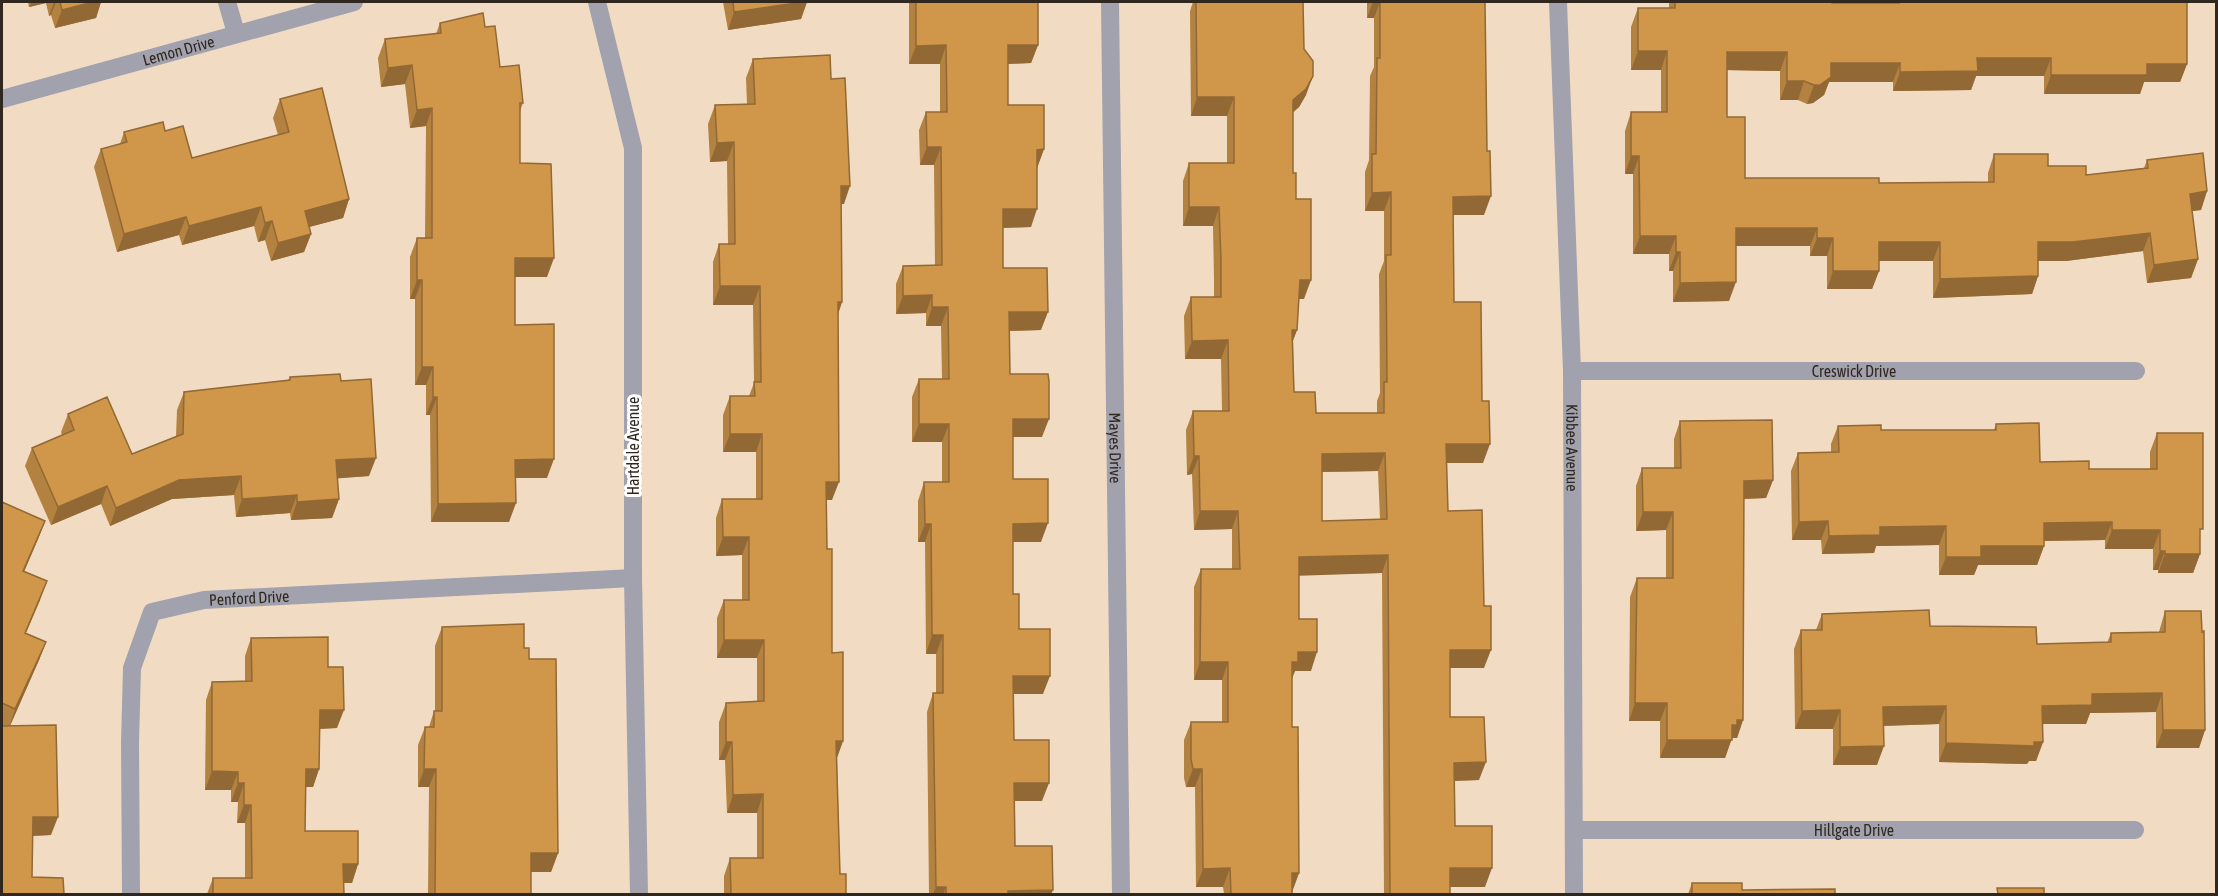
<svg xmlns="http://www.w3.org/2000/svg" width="2218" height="896" viewBox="0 0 2218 896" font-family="'Asap Condensed',sans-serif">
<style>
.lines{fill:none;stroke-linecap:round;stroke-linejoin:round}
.minor{stroke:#a2a1ae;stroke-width:18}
.wall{fill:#b38140;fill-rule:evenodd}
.shaded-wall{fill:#926934}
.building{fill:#d0964a;stroke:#926934;stroke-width:1.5;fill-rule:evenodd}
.labels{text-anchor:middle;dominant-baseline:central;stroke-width:6;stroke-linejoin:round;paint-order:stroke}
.street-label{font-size:16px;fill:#30281f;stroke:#fff}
</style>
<rect width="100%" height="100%" fill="#f1dcc3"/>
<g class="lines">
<g class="minor">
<path d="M227 2 236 33"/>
<path d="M597 2 633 148V578L639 894"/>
<path id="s1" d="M1110 2 1121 894"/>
<path id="s2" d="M1558 2 1572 371 1574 894"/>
<path id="s3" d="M2 99 354 2"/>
<path id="s4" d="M1572 371H2136"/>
<path id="s5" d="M1574 830H2135"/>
<path id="s6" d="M131 894 130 743 132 668 152 612 204 600 633 578"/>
</g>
</g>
<path class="wall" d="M28 2H101L96 18 55 28 51 15 49 16 46 3 29 7Z
M723 2H807L801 19 728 30Z
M909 2H1038V45L1031 63 1008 64V105L1044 149 1037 168 1031 227 1003 228V268L1041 330 1010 331V374L1042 437H1013V479L1041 542H1013V594L1019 629 1043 694H1013L1014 740 1042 801H1014L1015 846 1053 890 1051 894H929L927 712 933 693H936V654H926L925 542H918V501L924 482H942V442H912V397L919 379H942L941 326H926V313L896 314V284L903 266 935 265 934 165H920L919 130 926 112H940V64H909Z
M1193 2H1303L1304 49 1306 95 1299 107 1293 112V173L1296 199 1304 299H1299L1297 330 1293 341 1294 392 1316 413H1377V401L1380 393 1379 274 1384 261V211H1365V172L1369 160 1370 76 1374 67V18H1367V2H1485L1484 215H1453L1454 302 1483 463H1446L1448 511 1484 668H1450V717L1479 780 1454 781 1455 826 1485 887H1450V894H1384L1382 573 1299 575V619L1311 671H1295L1292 679V727L1299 873 1292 892V894H1224L1223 887H1196L1195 787H1186L1184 778V740L1191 722H1222V680H1194V587L1201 569H1232V529L1194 530 1192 474 1187 475 1186 430 1193 411H1222L1221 359H1185L1184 316 1191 297H1214V279L1213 226H1183V181L1189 163H1227V116H1191L1190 11ZM1378 471 1380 519 1322 521V472Z
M1669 2H1832V3H1895L1896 2H2187V64L2180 82H2144L2140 94H2044V76H1976L1971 90 1893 91V82H1829L1824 95 1813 103 1807 104 1798 100H1780V71L1727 70V117L1745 178 1879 183 1988 182V173L1994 154 2086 175 2144 168 2147 160 2207 191 2201 210 2192 211 2198 259 2191 278 2147 283 2143 251 2066 261H2038V276L2032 294 1933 298V261H1879V271L1872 289H1827V256H1810V246H1736L1729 301 1673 302V271H1669V254H1633V174H1625V131L1631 112H1661V70H1631V27L1638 8H1669Z
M440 23 485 27 500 67 523 103 520 111V163L547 277H515V325L547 478H515L509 522H431L430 415H426V385H415V299H410V257L417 238H425L426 126 410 128 405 84 381 87 378 58 385 39 436 34Z
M753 59 831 79 844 204H841L842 302 838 314 832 500H826L827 549 832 653 843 741 837 758 840 874 846 894H724V876L730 858H757V813H727L725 760H719V722L726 703 757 702V658H717V618L724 600H742V555L716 556V518L722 499H756V452H723V415L730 396H749L754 383 753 305H713V262L719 244H728L727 161 710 162 708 124 715 105 747 104 746 78Z
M280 99 349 199 343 218 309 227 311 234 304 252 271 261 265 240 258 242 254 226 182 245 179 235 117 252 94 167 101 149 120 144 124 132 165 131 192 158 278 135 273 118Z
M290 377 341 381 369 476 337 478 339 499 332 518 291 520 290 513 236 517 234 495 172 499 110 526 101 504 51 525 25 466 32 448 62 435 61 432 68 414 132 454 176 436 177 410 184 392 288 380Z
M1680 421 1773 480 1766 498 1744 499 1743 720 1737 738H1732L1725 758H1660V721H1629L1630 597 1637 578H1666V530L1636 531V486L1642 468H1674V439Z
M1996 424 2040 462 2089 469H2150V452L2157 433 2200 538V554L2193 573H2158V570H2153V549H2105V540L2044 541V546L2037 565H1978L1974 575H1939V545L1876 546 1874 553 1822 554 1821 540H1792L1791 471 1798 453 1831 452V444L1838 426 1881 430H1994Z
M2 502 45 521 38 539 24 572 40 600 26 633 46 642 39 660 10 726 51 835 33 836 2 894 5 726 2 725Z
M2165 611 2205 730 2199 748H2156V712L2090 713 2086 724H2042L2043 742 2036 761H2029L2027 764 1939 762V724L1883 726 1877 765H1833V729H1795L1794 649 1801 630H1816L1822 614 1930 626 2037 644 2107 643 2111 633 2159 632Z
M442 627 524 648 529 659 558 853 551 872H531V894H428L429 787H418V745L425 727H429L434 711H435V646Z
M251 638 328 667 337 728 320 729 319 769 313 787H306L305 831 358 864 352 883H343L344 894H207L213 878H245V823H237L238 802H231V790H205L206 700 212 682 245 681V656Z
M1692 883 1742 890 1835 894H1688Z"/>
<path class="shaded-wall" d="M32 2H46V3L29 7Z
M54 2H56L51 15 49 16Z
M93 2H101L96 18 55 28 62 10Z
M803 2H807L801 19 728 30 734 12Z
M1373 2H1380L1374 18H1367Z
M946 45 940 64H909L916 46Z
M1008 45H1038L1031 63 1001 64Z
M1638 51H1667L1661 70H1631Z
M1727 52H1787L1780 71 1721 70Z
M1977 58H2051L2044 76H1976L1971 90 1893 91 1900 72Z
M1831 63H1900L1893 82H1829L1824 95 1813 103 1807 104 1814 85Z
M2147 64H2187L2180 82H2144L2140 94H2044L2051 75Z
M412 65 405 84 381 87 388 68Z
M1313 76 1306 95 1299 107 1287 118 1293 100Z
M1787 81H1804L1798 100H1780Z
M1197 97H1234L1227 116H1191Z
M432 108 426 126 410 128 417 110Z
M734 142 727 161 710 162 717 143Z
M927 147H941L934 165H920Z
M1044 149 1037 168H1030L1037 150Z
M1631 156H1639L1633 174H1625Z
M841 186H850L844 204H834Z
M2207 191 2201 210 2183 212 2190 194Z
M1391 192 1384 211H1365L1372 193Z
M1491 196 1484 215H1446L1453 197Z
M349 199 343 218 298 230 305 211Z
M261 207 254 226 182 245 189 226Z
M1189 207H1219L1213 226H1183Z
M1003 209H1037L1031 227 996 228Z
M186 217 179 235 117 252 124 234Z
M272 221 265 240 258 242 265 223Z
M1736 228H1817L1810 246H1729Z
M2150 233 2143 251 2066 261H2031L2038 242Z
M311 234 304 252 271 261 278 243Z
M1640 236H1676L1669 254H1633Z
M1817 238H1833L1827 256H1810Z
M1879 242H1940L1933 261H1872Z
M1676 252H1680L1673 271H1669Z
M515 258H554L547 277H508Z
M2198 259 2191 278 2147 283 2154 265Z
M1833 271H1879L1872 289H1827Z
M2038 276 2032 294 1933 298 1940 279Z
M417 280H422L415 299H410Z
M1300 280H1311L1304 299H1293Z
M1736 282 1729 301 1673 302 1680 283Z
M720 286H760L753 305H713Z
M932 295 926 313 896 314 903 296Z
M838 302H842L836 320Z
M932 307H948L941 326H926Z
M1009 312H1048L1041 330 1003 331Z
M1292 330H1297L1290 348Z
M1228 340 1221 359H1185L1192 341Z
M422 367H433L426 385H415Z
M433 397H437L430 415H426Z
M1013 419H1049L1042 437H1006Z
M919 424H949L942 442H912Z
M730 434H762L756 452H723Z
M1446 444H1490L1483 463H1439Z
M1385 453 1378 471 1315 472 1322 454Z
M1194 456H1199L1192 474 1187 475Z
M376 458 369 476 330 479 336 460Z
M554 459 547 478H508L515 460Z
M241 476 234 495 172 499 110 526 116 508 179 480Z
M1773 480 1766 498 1738 499 1744 481Z
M826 482H839L832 500H819Z
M107 486 101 504 51 525 58 507Z
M297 495 290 513 236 517 242 499Z
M339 499 332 518 291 520 297 502Z
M516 503 509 522H431L438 504Z
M1200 511H1238L1232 529 1194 530Z
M1643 512H1673L1666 530 1636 531Z
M45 521 38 539 16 590 23 571Z
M1828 521 1821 540H1792L1799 522Z
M2112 522 2105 540 2037 541 2044 523Z
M1048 523 1041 542H1006L1013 524Z
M925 524H931L925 542H918Z
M1946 526 1939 545 1876 546 1874 553 1822 554 1829 536 1880 527Z
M2112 530H2160L2153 549H2105Z
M723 537H749L742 555 716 556Z
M1981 546H2044L2037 565H1978L1974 575H1939L1946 557Z
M2160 551H2165L2158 570H2153Z
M2165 554H2200L2193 573H2158Z
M1388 555 1382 573 1292 576 1299 557Z
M47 581 40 600 18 651 25 633Z
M932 635H943L936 654H926Z
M724 640H764L757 658H717Z
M46 642 39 660 9 728 15 709Z
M1450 650H1491L1484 668H1443Z
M1298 652H1317L1311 671H1295L1291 680 1292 662Z
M1200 662H1228L1222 680H1194Z
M1013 676H1050L1043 694H1006Z
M2162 693 2156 712 2090 713 2086 724H2035L2042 706 2092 694Z
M1635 703H1667L1660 721H1629Z
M1946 706 1939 724 1876 726 1883 707Z
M320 710H344L337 728 314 729Z
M1840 710 1833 729H1795L1802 711Z
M1737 720H1743L1737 738H1732L1725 758H1660L1667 740 1732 725Z
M2163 730H2205L2199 748H2156Z
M836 741H843L836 760Z
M726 742H732L725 760H719Z
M2034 742H2043L2036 761H2029L2027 764 1939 762 1946 743Z
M1884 746 1877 765H1833L1840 747Z
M1486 762 1479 780 1448 781 1454 763Z
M306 769H319L313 787H299Z
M424 769H436L429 787H418Z
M1193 769H1202L1195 787H1186Z
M212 771 238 772 231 790H205Z
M238 783H244L238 802H231Z
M1014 783H1049L1042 801H1007Z
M763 794 757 813H727L733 795Z
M244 805H251L245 823H237Z
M33 817H58L51 835 26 836Z
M531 853H558L551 872H525Z
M343 864H358L352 883H336Z
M1230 868 1223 887H1196L1203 869Z
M1450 868H1492L1485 887H1443Z
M1292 873H1299L1292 892Z
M936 887H946L943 894H933Z
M1053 890 1051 894H1006L1008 891Z"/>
<path class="building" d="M60 2H93L62 10Z
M733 2H803L734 12Z
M916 2H1038V45H1008V105H1044V149L1037 150V209H1003V268H1047L1048 312H1009L1010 374H1048L1049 381V419H1013V479H1048V523L1013 524V594H1019V629H1050V676H1013L1014 740H1049V783H1014L1015 846H1052L1053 890 1008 891V894H946V887H936L933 693H943V635H932L931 524H925L924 482H949V424H919V379H949L948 307H932V295L903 296V266L942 265 941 147H927L926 112H947L946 45 916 46Z
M1196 2H1303L1304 49 1313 61V76L1306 89 1293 100V173H1296V199H1311V280H1300L1297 330H1292L1294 392H1315L1316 413H1384V382H1387L1386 255H1391V192L1372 193V154H1376L1377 58H1380V2H1485L1487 151H1490L1491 196 1453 197 1454 302H1481L1482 401H1489L1490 444H1446L1448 511 1482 510 1484 606H1491V650H1450V717H1484L1486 762 1454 763 1455 826H1492V868H1450V894H1390L1388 555 1299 557V619H1317V652H1298V662H1292V727H1298L1299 873H1292V894H1231L1230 868 1203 869 1202 769H1193L1191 759V722H1228V662H1200L1201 569H1240L1238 511H1200L1199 456H1194L1193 411H1229L1228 340 1192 341 1191 297H1221V261L1219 207H1189V163H1234V97H1197ZM1385 453 1387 519 1322 521V454Z
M1675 2H1832V3H1899V2H2187V64H2147V75H2051V58H1977L1978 71 1900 72V63H1831V77L1820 85H1814L1804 81H1787V52H1727V117H1745V178H1879V183L1994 182V154H2048V166H2086V175L2148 168 2147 160 2203 153 2207 191 2190 194 2198 259 2154 265 2150 233 2073 242H2038V276L1940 279V242H1879V271H1833V238H1817V228H1736V282L1680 283V252H1676V236H1640L1639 156H1631V112H1667V51H1638V8H1675Z
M483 13 485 27 495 26 500 67 519 65 523 103H520V163L551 164 554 258H515V325L554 324V459L515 460 516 503 438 504 437 397H433V367H422V280H417V238H432V108L417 110 412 65 388 68 385 39 441 33 440 23Z
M830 55 831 79 845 78 850 186H841L842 302H838L839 482H826L827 549H832V653L843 652V741H836L840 874H846V894H731L730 858H763V794L733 795 732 742H726V703L764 701V640H724V600H749V537H723L722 499H762V434H730V396H755L754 382H761L760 286H720L719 244H735L734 142 717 143 715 105 755 104 753 59Z
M322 88 349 199 305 211 311 234 278 243 272 221 265 223 261 207 189 226 186 217 124 234 101 149 127 142 124 132 163 122 165 131 183 126 192 158 289 132 280 99Z
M340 374 341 381 371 379 376 458 336 460 339 499 297 502V495L242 499 241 476 179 480 116 508 107 486 58 507 32 448 74 430 68 414 107 397 132 454 183 434 184 392 290 380V377Z
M1772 420 1773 480 1744 481 1743 720H1737V725H1732V740H1667V703H1635L1637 578H1673V512H1643L1642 468H1681L1680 421Z
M2039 423 2040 462 2089 461V469H2157V433H2203V529H2200V554H2165V551H2160V530H2112V522L2044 523V546H1981V557H1946V526L1880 527V535L1829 536 1828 521 1799 522 1798 453 1839 452 1838 426 1881 425V430H1996V424Z
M2 502 45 521 23 571 47 581 25 633 46 642 15 709 2 703Z
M1929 610 1930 626 2036 627 2037 644 2111 642V633L2165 632V611H2201L2202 632 2204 631 2205 730H2163L2162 693 2092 694V705L2042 706 2043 742H2034V746L1946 743V706L1883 707 1884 746 1840 747V710L1802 711 1801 630H1822V614Z
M524 624V648H529V659H556L558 853H531V894H435L436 769H424L425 727H434V711H442V627Z
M328 637V667H343L344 710H320L319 769H306L305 831H358V864H343L344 894H213V878H252L251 805H244V783H238V772L212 771V682L252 681 251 638Z
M56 725 58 817H33L32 877 63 878 64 894H2V726Z
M1692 883H1742V890L1835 889V894H1692Z
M1997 888H2044V894H1998Z"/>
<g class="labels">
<g class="street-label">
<text stroke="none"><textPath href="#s3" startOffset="183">Lemon Drive</textPath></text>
<text stroke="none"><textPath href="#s4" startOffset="282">Creswick Drive</textPath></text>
<text transform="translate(633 446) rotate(-90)">Hartdale Avenue</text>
<text stroke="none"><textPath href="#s1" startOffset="446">Mayes Drive</textPath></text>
<text stroke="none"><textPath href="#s2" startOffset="446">Kibbee Avenue</textPath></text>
<text stroke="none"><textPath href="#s6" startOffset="384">Penford Drive</textPath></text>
<text stroke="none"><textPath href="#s5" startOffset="280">Hillgate Drive</textPath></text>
</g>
</g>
<rect width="2218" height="896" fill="none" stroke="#30281f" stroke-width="6"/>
</svg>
